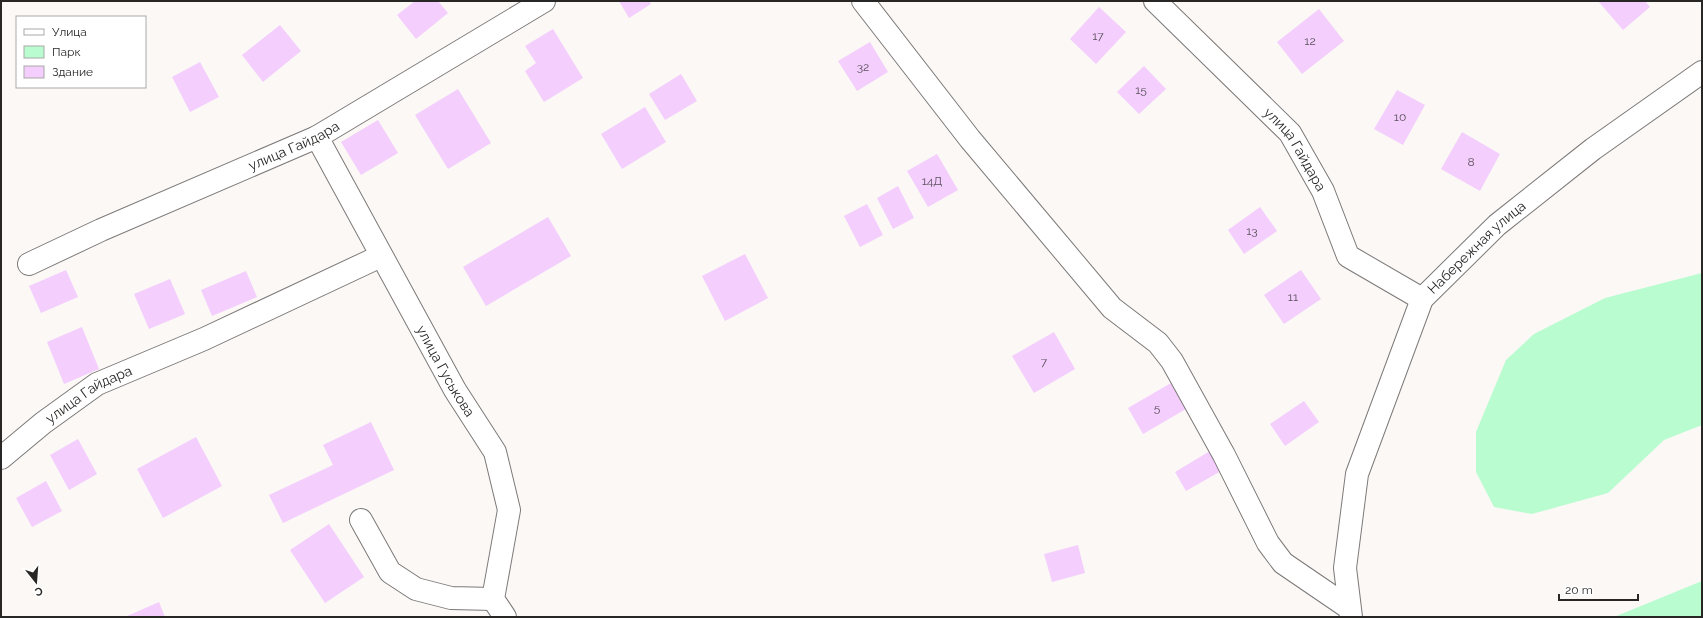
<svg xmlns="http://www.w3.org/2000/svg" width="1703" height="618" viewBox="0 0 1703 618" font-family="Raleway,sans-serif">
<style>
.green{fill:#b9fcd0}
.building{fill:#f4cefd}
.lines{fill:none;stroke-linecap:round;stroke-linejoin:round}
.minor-casing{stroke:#7c7978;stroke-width:24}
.minor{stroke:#fff;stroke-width:22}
.labels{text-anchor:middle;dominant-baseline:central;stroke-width:3;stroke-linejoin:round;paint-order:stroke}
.number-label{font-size:12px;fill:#5b515c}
.street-label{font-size:14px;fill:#282726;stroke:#fff}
</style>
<rect width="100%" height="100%" fill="#fbf8f6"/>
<path class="green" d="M1702 273V425L1664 440 1608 493 1532 514 1494 507 1476 472V432L1506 360 1534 334 1605 298Z
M1702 581V617H1614Z"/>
<path class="building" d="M415 1H438L448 13 416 39 397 15Z
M619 1H649L651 4 629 18Z
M1598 1H1645L1650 7 1623 30Z
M1099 7 1126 32 1096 64 1070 39Z
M1319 9 1344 41 1302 74 1277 42Z
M280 25 301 51 263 82 242 55Z
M553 29 583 78 544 102 525 71 536 63 525 46Z
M870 42 888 72 857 91 838 61Z
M200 62 219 97 190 112 172 77Z
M1144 66 1166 89 1139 114 1117 92Z
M681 74 697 101 665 120 649 94Z
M458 89 491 143 448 169 415 115Z
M1397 90 1425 105 1403 145 1374 129Z
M645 107 666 142 622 169 601 134Z
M378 120 398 153 361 175 341 142Z
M1462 132 1500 154 1480 191 1441 169Z
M937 154 958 190 928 207 907 171Z
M898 186 914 218 893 229 877 198Z
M867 204 883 235 860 247 844 216Z
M1260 207 1277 231 1244 254 1228 230Z
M548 217 571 256 486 306 463 267Z
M745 254 768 298 725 321 702 276Z
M66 270 78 297 41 313 29 286Z
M1301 270 1321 299 1284 324 1264 295Z
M246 271 257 297 212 316 201 290Z
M170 279 185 314 149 329 134 294Z
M82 327 99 369 64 384 47 342Z
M1054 332 1075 369 1034 393 1012 356Z
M1171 383 1186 409 1143 434 1128 408Z
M1304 401 1319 422 1285 446 1270 424Z
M371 422 394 470 283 523 269 495 333 465 323 445Z
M196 437 222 486 163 518 137 469Z
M78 439 97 474 69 490 50 455Z
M1210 451 1221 471 1186 491 1175 472Z
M46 481 62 511 32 527 16 498Z
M329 524 364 577 325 603 290 550Z
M1078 545 1085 573 1052 582 1044 554Z
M159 602 165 617H125Z"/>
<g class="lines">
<g class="minor-casing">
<g id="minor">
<path d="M863 1 970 139 1112 308 1158 343 1172 361 1224 455 1268 543 1283 563 1349 608"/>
<path id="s1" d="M1155 1 1290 133 1323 191 1348 256 1422 299"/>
<path id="s2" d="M317 137 455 390 495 452 509 510 493 599 505 617"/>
<path id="s3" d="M29 264 101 230 317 137 544 1"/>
<path id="s4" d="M1 458 43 423 97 384 204 339 381 256"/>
<path d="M361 520 390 572 416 589 451 598 493 599"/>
<path id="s5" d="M1351 617 1345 568 1357 474 1422 299 1497 225 1593 149 1702 72"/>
</g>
</g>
<use href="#minor" class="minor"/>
</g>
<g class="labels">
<g class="number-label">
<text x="1098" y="36">17</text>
<text x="1310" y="41">12</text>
<text x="863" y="67">32</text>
<text x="1141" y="90">15</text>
<text x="1400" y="117">10</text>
<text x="1471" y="162">8</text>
<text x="932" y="181">14Д</text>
<text x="1252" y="231">13</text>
<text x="1293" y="297">11</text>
<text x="1044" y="362">7</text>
<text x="1157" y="408">5</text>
</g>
<g class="street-label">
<text stroke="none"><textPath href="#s3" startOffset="290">улица Гайдара</textPath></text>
<text stroke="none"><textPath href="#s1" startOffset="205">улица Гайдара</textPath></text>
<text stroke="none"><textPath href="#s5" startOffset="406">Набережная улица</textPath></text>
<text stroke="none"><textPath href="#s2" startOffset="267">улица Гуськова</textPath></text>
<text stroke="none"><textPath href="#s4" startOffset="109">улица Гайдара</textPath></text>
</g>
</g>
<rect width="1703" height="618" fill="none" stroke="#282726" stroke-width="4"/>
<rect x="16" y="16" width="130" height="72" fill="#ffffff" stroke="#a9a9a8"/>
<rect x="24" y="29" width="20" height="6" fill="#ffffff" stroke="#a9a9a8"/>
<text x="52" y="36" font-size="12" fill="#282726">Улица</text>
<rect x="24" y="46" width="20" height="12" fill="#b9fcd0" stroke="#a9a9a8"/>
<text x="52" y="56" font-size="12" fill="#282726">Парк</text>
<rect x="24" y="66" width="20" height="12" fill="#f4cefd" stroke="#a9a9a8"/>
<text x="52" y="76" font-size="12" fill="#282726">Здание</text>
<g transform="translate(36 582) rotate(163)" stroke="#ffffff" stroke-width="3" paint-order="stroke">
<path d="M0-3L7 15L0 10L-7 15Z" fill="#282726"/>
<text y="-6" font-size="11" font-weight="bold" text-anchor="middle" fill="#282726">С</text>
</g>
<path d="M1559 594v6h79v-6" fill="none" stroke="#282726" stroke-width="2"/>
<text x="1565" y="594" font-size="12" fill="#282726" stroke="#ffffff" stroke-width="3" paint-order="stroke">20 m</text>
</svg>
